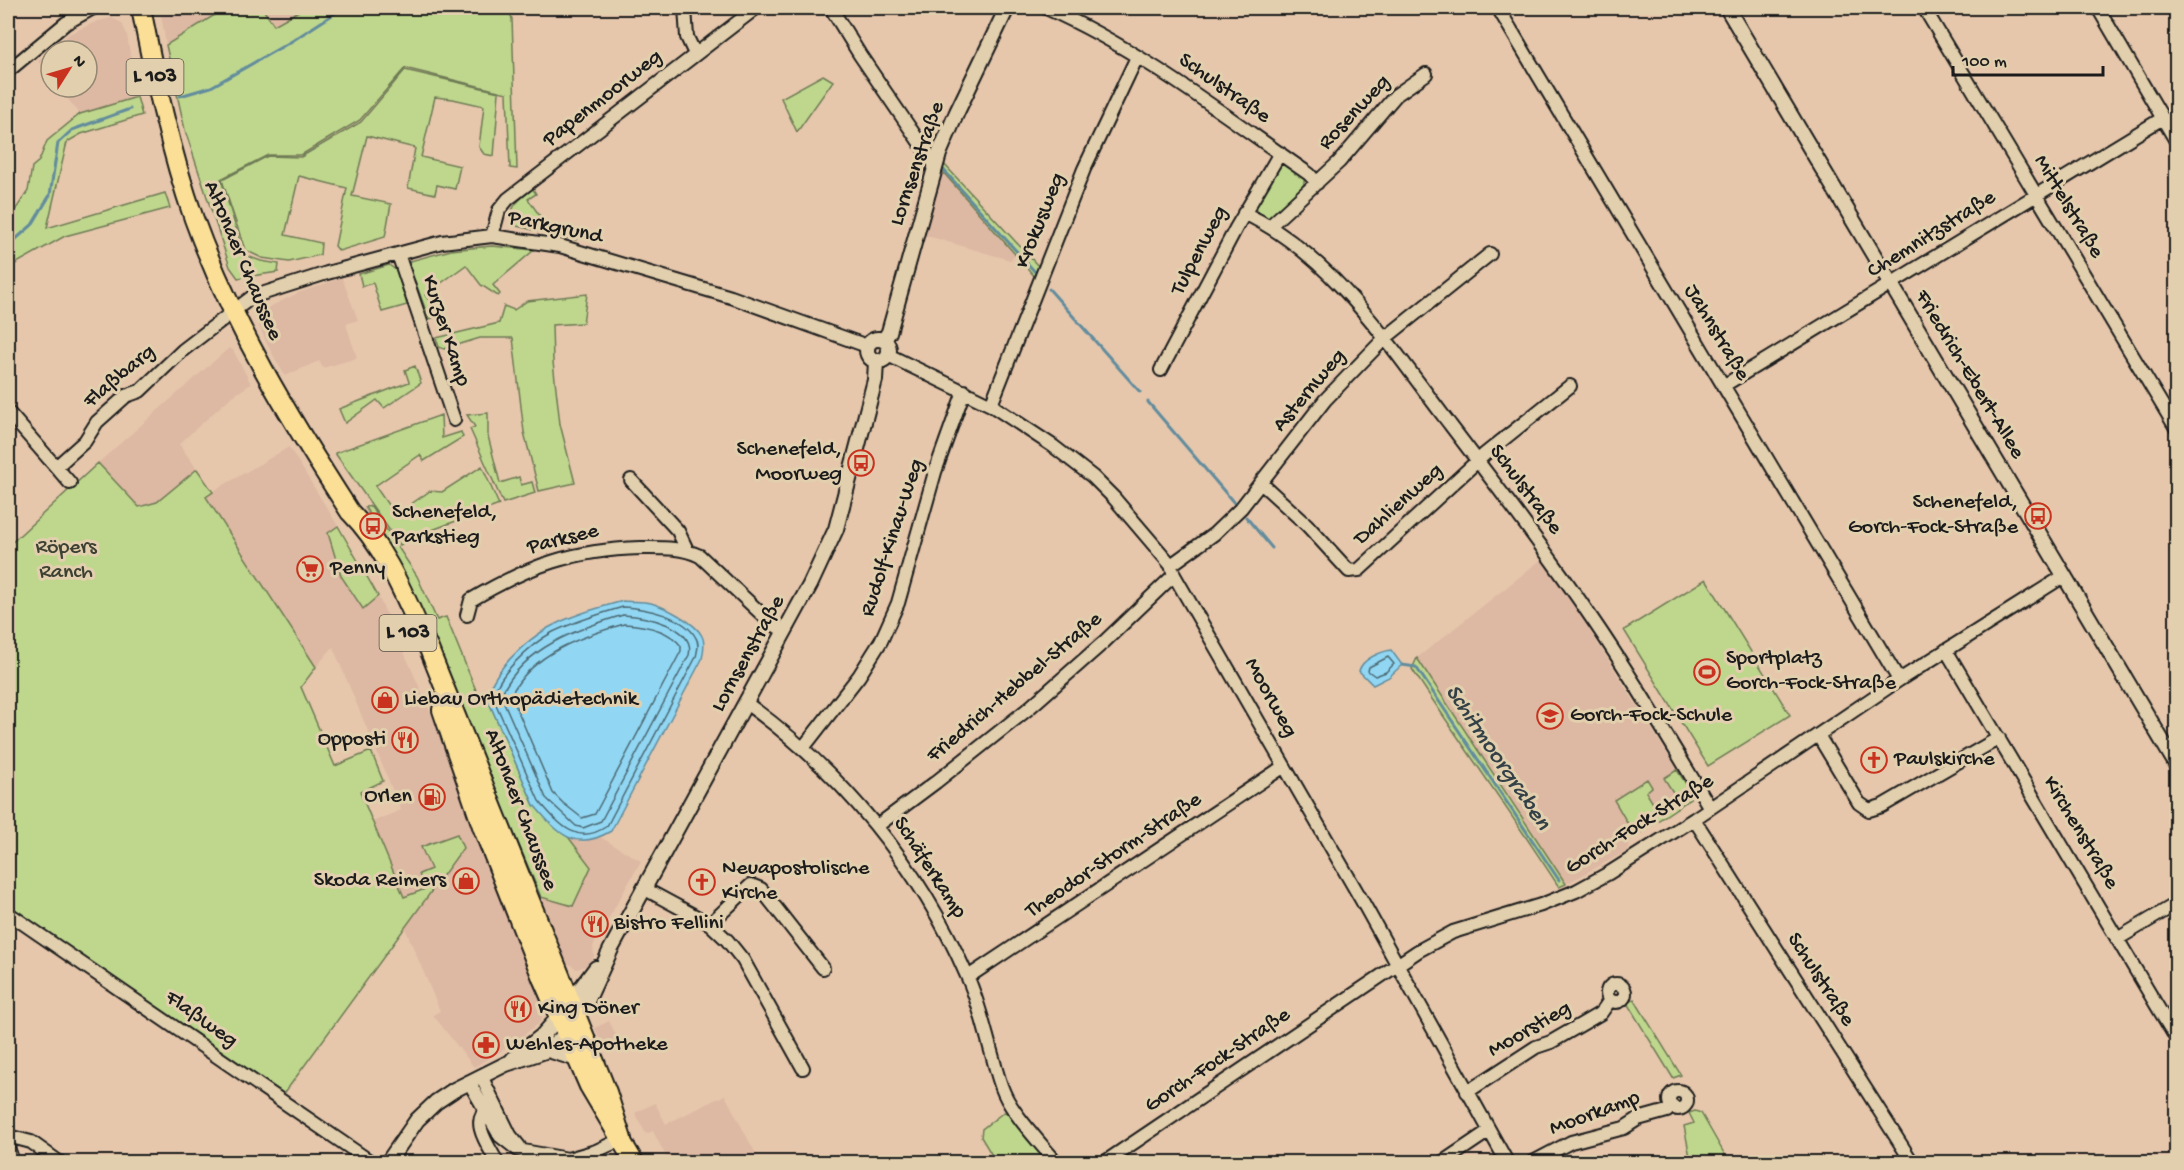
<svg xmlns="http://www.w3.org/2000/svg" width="2184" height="1170" viewBox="0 0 2184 1170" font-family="'Gochi Hand',sans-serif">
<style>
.built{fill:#ddb8a3}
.green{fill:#bfd78d;stroke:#6e7a54;stroke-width:1.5}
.water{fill:#91d7f3;stroke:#628c9d;stroke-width:1.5}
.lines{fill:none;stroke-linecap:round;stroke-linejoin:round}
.shore{stroke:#4b6772;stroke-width:1.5}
.stream{stroke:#628c9d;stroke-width:3}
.minor-casing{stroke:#1c1c1c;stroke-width:16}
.tertiary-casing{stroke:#1c1c1c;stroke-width:18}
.primary-casing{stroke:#1c1c1c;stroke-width:22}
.minor{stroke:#e2cfad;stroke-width:12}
.tertiary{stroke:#e2cfad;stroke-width:14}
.primary{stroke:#fbdf96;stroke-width:18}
.labels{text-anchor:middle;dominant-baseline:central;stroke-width:6;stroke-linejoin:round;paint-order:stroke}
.shield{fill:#e2cfad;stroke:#575248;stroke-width:1.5}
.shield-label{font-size:21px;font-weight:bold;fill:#1c1c1c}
.street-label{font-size:22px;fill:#1c1c1c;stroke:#e2cfad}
.poi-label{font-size:22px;fill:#1c1c1c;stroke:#e2cfad;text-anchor:start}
.park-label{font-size:22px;fill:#3d4133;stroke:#e2cfad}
.water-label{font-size:24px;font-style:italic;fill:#334147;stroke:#e2cfad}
</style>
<rect width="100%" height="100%" fill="#e6c7ac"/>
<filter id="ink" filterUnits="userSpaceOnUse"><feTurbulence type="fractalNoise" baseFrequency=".0167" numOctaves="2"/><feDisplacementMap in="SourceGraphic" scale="12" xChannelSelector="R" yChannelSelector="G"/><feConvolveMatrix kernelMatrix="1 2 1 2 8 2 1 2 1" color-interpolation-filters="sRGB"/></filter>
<g filter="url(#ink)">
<path class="built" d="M160 8H226L166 45Z
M262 8H304L274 26Z
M112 18 122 23 127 35 137 97 80 114 58 87H87V51H51V78L38 61 69 34 98 21Z
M942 171 1016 255 1010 260 924 235Z
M342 278 358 320 346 324 357 358 323 368 319 361 285 376 267 344 258 323 257 313 298 293Z
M229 348 233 350 251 384 230 398 179 444 197 469 157 502 138 507 98 463Z
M289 447 338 526 328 533 363 609 378 596 408 661 434 721 474 836 539 997 543 1012 541 1022 506 1048 474 1067 433 1015 440 1011 362 826 401 810 333 647 316 667 205 496Z
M1542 559 1585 623 1690 790V799L1630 840 1627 851 1566 884 1417 658Z
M600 837 641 861 593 946 594 956 586 966 577 969 566 962 541 897 572 905 591 867 569 838 582 842Z
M609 1021 620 1043 605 1050 595 1028Z
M725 1095 760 1162H669L653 1131 646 1134 635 1113 655 1103 666 1124Z"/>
<path class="green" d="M226 8H262L274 25 304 8H509L512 19 517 169 510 168 507 93 405 68 360 120 301 155H268L221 179 244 255 261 261 279 264 278 272 238 278 230 267 185 130 166 45Z
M405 70 499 92 494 156 484 154 479 147 484 106 453 99 435 97 421 157 460 166 455 189 437 185 435 194 408 188 415 148 367 136 352 196 391 204 385 237 339 251 335 246 347 188 299 176 285 235 321 243 320 255 289 262 262 258 245 250 222 180 268 156 301 157 361 122Z
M823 75 833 81 797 132 781 98Z
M137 97 142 115 81 134 67 142 47 228 165 193 170 208 65 236 8 268V221L28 191 32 167 39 161 47 141 80 114Z
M944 164 1039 267 1036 278 942 171Z
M1283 165 1290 166 1304 176C1307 195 1284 207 1271 218H1267L1256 211 1255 206 1278 166Z
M533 189 536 194 528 199 549 229 556 225 577 238 576 240 517 226C503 210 520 199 533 189Z
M492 246 534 250 493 285 500 294 498 296 481 285 466 265 425 295 439 316 429 319 415 281C409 275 407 270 410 261L451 250Z
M389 265 397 271 407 305 382 312 373 283 362 286 359 274Z
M587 294 583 323 552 325 553 362 560 424 575 483 539 491 524 432 513 338H480L444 349 439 347 436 338 499 323 504 306 514 310 527 301Z
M415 366 421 383 384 408 377 400 345 423 339 409 409 382 405 370Z
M488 413V436L500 483 519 477 521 485 532 482 535 493 503 503 470 429 475 427 467 415Z
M441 415 442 438 461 432 463 437 424 461 420 455 375 486 395 515 430 491 442 492 482 466 499 505 416 536 400 545 335 453Z
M98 463 139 507 157 502 197 469 213 492 206 497 316 667 301 687 335 766 371 751 383 781 360 792 404 897 425 889 419 874 431 869 421 847 457 834 463 848 283 1095 8 906V546Z
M371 506 417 576 437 620 446 617 480 700H488L534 805 547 819 569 838 591 867 573 906 541 897 407 580 365 507Z
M338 526 378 596 363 609 341 576 328 533Z
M1706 579 1790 715 1708 766 1624 630Z
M1417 658 1566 884 1559 887C1511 813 1460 742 1412 669Z
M1677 770 1690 790V799L1635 836 1614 800 1647 779 1652 787 1646 792 1659 813 1676 797 1664 778Z
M1634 999 1681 1075 1673 1078 1627 1003Z
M1695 1111 1701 1113 1729 1162H1691L1684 1126 1694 1123 1689 1113Z
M1004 1112 1013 1115 1048 1162H996L981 1137 982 1129Z"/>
<path class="water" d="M623 601C632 602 642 601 651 603 665 607 695 622 702 636 706 643 703 652 702 659L611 831C574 853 558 833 534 805L488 700C488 674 526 641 548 628 571 615 598 608 623 601Z
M1391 650 1402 665 1389 677 1373 685 1359 671C1362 659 1380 652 1391 650Z"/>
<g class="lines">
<path class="shore" d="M623 607C645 608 685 616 696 638 700 644 697 651 696 657L607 826C577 847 559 824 539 801L494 700C493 677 534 642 553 632 576 621 599 614 623 607Z
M623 615C645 616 696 626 689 655L601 821 583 828 576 826 546 798 502 698V693C525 647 577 629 623 615Z
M624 624C644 625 669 630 681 646V651L595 814 582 818 563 803 553 793 511 695C532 653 583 636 624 624Z
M1388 657 1394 664 1386 672 1375 676 1368 671 1369 667Z"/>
<path class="stream" d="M180 96 211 87 292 41 343 8
M942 168 1036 273
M8 246 32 225 50 195 58 143 72 130 130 109
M1049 289 1140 392
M1148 402 1235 504
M1246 517 1272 548
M1402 665 1416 667 1559 880"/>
<g class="minor-casing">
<path id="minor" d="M685 8 687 37 695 54
M831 8 860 55 935 165
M1046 8C1141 50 1224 115 1309 174L1317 183
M1498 8 1899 680
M1924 8 2176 428
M2098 8 2176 141
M8 71 66 23 93 8
M1244 213C1331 254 1388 343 1445 418 1496 485 1548 553 1595 623 1636 683 1673 746 1710 808
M1271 225 1339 162 1396 95 1426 74
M492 236 499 210 508 199 756 8
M398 254 454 420
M888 355 991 405 1053 446 1093 477 1114 498 1171 565 1174 575 1361 899 1507 1162
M1161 370 1236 228 1280 153
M1723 386 2163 118
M991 405 1084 169 1137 57
M8 412 70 483
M56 467 85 441 97 422 126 396 140 391 183 350 252 297 327 273 442 242 492 236 560 246 731 297 867 346
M631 480 678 531 687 550
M1262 484 1307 525 1349 571 1359 570 1485 454 1570 386
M1171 565 1214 534 1241 508 1325 400 1384 339 1490 254
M467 615 471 600C530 565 573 550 641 548 662 548 681 547 700 556L771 623 784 631
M1946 650 2176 1038
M746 703C842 772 920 867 967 976 979 1002 985 1031 993 1058 996 1070 999 1082 1004 1093 1013 1114 1041 1144 1056 1162
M1818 735 1859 803 1869 810 1882 806 1999 738
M803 748 859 676 881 641 898 603 935 472 964 391
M1694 819 1912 1162
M877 826 936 782 1028 709 1104 642 1174 575
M645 889 710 924 727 940 743 960 803 1068
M8 913 371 1162
M710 924 751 885 761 889 823 968
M2119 938 2176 904
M968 977 1283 767
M1607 993a9 9 0 1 1 18 0a9 9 0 1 1-18 0Z
M481 1076 510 1135 519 1146
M469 1082 500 1136 518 1150 568 1159 596 1151 622 1139
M1669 1100a9 9 0 1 1 18 0a9 9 0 1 1-18 0Z
M1467 1092 1536 1047 1551 1042 1601 1013 1610 1000
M489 1109C468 1120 490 1148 497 1162
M8 1136 31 1142 59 1162
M8 1147 13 1162
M1105 1162 1418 951 1453 932 1541 905 1576 891 1609 873 1694 819 1899 680 2064 576
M1443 1162 1489 1131
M1533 1162 1571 1142 1624 1128 1638 1119 1667 1111 1672 1106"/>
</g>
<g class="tertiary-casing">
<path id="tertiary" d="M1727 8 2176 764
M867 350a11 11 0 1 1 22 0a11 11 0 1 1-22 0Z
M884 340 889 332 939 154 957 112 1007 8
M548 1050 577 1059
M513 1059 542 1036 559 1017 596 968
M388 1162 417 1120 436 1102 454 1090 506 1064 548 1050 566 1034 588 999 611 949 810 585 836 529 875 380 876 361"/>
</g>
<g class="primary-casing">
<path id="primary" d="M141 8C155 79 170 150 194 219 232 324 290 419 350 512 387 549 407 602 429 649L607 1092 622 1139
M442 710 483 829 542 978 589 1086 634 1162"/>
</g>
<use href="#minor" class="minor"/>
<use href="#tertiary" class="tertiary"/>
<use href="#primary" class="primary"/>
</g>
</g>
<defs>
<g id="bus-ring" transform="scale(1.35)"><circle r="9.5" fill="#e2cfad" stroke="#c8321e" stroke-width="1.5"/><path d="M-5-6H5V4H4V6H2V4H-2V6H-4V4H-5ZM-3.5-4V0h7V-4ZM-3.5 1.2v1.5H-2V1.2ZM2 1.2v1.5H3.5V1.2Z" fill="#c8321e"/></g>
<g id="supermarket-ring" transform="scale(1.35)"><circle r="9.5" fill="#e2cfad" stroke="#c8321e" stroke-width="1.5"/><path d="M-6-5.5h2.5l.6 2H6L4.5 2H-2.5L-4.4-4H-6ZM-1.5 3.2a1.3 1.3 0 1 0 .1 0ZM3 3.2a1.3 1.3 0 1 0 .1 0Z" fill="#c8321e"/></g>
<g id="stadium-ring" transform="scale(1.35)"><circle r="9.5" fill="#e2cfad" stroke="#c8321e" stroke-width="1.5"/><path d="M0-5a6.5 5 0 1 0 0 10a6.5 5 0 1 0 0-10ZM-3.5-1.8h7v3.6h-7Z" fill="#c8321e"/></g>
<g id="shop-ring" transform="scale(1.35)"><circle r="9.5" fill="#e2cfad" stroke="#c8321e" stroke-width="1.5"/><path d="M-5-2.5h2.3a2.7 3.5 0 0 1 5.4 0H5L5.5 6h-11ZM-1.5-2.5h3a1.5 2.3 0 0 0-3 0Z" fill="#c8321e"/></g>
<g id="school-ring" transform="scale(1.35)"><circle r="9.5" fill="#e2cfad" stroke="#c8321e" stroke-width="1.5"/><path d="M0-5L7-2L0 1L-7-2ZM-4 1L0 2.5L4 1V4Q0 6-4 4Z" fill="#c8321e"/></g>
<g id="restaurant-ring" transform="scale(1.35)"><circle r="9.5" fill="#e2cfad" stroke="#c8321e" stroke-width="1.5"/><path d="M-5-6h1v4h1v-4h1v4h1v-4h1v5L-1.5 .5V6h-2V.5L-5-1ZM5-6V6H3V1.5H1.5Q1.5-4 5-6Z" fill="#c8321e"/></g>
<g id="church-ring" transform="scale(1.35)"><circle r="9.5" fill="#e2cfad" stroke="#c8321e" stroke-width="1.5"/><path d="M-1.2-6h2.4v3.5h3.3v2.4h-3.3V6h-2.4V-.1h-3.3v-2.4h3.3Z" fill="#c8321e"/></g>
<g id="fuel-ring" transform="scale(1.35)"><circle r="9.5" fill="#e2cfad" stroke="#c8321e" stroke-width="1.5"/><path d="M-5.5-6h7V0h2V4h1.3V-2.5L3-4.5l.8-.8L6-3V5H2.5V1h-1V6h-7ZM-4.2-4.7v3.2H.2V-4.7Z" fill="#c8321e"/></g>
<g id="pharmacy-ring" transform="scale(1.35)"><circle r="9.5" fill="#e2cfad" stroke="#c8321e" stroke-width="1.5"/><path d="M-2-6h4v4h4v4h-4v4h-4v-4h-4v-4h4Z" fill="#c8321e"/></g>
</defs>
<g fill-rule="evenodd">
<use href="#bus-ring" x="861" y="463"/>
<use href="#bus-ring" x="2038" y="516"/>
<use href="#bus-ring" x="373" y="526"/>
<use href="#supermarket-ring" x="310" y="569"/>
<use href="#stadium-ring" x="1707" y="672"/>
<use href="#shop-ring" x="385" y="700"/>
<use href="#school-ring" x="1550" y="716"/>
<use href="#restaurant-ring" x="405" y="740"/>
<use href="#church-ring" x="1874" y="760"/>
<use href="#fuel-ring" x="432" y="797"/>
<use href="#shop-ring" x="466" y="881"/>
<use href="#church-ring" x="702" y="882"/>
<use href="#restaurant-ring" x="595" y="924"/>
<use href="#restaurant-ring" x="518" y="1009"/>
<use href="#pharmacy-ring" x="486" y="1045"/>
</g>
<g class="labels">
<g class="shield">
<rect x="126.5" y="59" width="57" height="36" rx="4.5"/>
<rect x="379.5" y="615" width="57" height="36" rx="4.5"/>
</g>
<g class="shield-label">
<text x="155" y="77">L 103</text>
<text x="408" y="633">L 103</text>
</g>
<g class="street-label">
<text transform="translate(1224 89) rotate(35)">Schulstraße</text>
<text transform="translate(603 99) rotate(-38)">Papenmoorweg</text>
<text transform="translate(1355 113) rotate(-47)">Rosenweg</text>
<text transform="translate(918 164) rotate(-71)">Lornsenstraße</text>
<text transform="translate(2068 207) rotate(59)">Mittelstraße</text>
<text transform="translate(1041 221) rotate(-68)">Krokusweg</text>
<text transform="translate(555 228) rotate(12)">Parkgrund</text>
<text transform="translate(1932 235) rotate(-32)">Chemnitzstraße</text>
<text transform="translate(1200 251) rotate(-62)">Tulpenweg</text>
<text transform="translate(242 261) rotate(67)">Altonaer Chaussee</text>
<text transform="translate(445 331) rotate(72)">Kurzer Kamp</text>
<text transform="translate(1716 333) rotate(59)">Jahnstraße</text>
<text transform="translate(1969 375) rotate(59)">Friedrich-Ebert-Allee</text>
<text transform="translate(120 377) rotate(-40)">Flaßbarg</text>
<text transform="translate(1310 391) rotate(-50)">Asternweg</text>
<text transform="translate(1525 490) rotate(53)">Schulstraße</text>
<text transform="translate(1399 505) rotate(-42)">Dahlienweg</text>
<text transform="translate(893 538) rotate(-72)">Rudolf-Kinau-Weg</text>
<text transform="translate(563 540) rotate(-14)">Parksee</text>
<text transform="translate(749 654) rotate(-61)">Lornsenstraße</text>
<text transform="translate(1015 688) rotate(-40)">Friedrich-Hebbel-Straße</text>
<text transform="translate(1270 698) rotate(61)">Moorweg</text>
<text transform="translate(520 810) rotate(69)">Altonaer Chaussee</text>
<text transform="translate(1640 825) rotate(-32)">Gorch-Fock-Straße</text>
<text transform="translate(2080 833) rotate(59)">Kirchenstraße</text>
<text transform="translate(1114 856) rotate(-34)">Theodor-Storm-Straße</text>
<text transform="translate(929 868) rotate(57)">Schäferkamp</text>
<text transform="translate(1820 980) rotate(57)">Schulstraße</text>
<text transform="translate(201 1020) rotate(35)">Flaßweg</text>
<text transform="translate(1530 1030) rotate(-30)">Moorstieg</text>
<text transform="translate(1218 1061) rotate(-34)">Gorch-Fock-Straße</text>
<text transform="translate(1595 1114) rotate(-20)">Moorkamp</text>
</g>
<g class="poi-label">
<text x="842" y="450" text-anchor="end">Schenefeld,<tspan x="842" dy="25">Moorweg</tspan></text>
<text x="2018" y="503" text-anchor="end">Schenefeld,<tspan x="2018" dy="25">Gorch-Fock-Straße</tspan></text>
<text x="392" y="513">Schenefeld,<tspan x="392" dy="25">Parkstieg</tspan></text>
<text x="330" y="569">Penny</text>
<text x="1726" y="659">Sportplatz<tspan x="1726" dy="25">Gorch-Fock-Straße</tspan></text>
<text x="404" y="700">Liebau Orthopädietechnik</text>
<text x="1570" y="716">Gorch-Fock-Schule</text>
<text x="386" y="740" text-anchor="end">Opposti</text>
<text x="1894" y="760">Paulskirche</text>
<text x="412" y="797" text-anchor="end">Orlen</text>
<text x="722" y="869">Neuapostolische<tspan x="722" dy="25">Kirche</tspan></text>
<text x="446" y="881" text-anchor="end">Skoda Reimers</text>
<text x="614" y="924">Bistro Fellini</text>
<text x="538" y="1009">King Döner</text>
<text x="506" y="1045">Wehles-Apotheke</text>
</g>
<g class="park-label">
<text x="66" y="548">Röpers<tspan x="66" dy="25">Ranch</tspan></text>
</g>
<g class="water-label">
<text transform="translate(1497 758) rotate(56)">Schitmoorgraben</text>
</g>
</g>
<rect width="2184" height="1170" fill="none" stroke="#e2cfad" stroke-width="30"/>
<rect x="15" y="15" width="2154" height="1140" fill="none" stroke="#1c1c1c" stroke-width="2" filter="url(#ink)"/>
<g transform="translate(69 69) rotate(53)"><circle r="28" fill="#e2cfad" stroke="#938773" stroke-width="1.5"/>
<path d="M0-4.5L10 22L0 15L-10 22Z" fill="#c8321e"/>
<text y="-9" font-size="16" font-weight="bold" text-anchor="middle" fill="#1c1c1c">N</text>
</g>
<path d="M1953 66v9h150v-9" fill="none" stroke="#1c1c1c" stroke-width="3"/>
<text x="1962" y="66" font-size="18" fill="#1c1c1c" stroke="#e2cfad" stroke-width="4.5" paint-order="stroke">100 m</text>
</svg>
